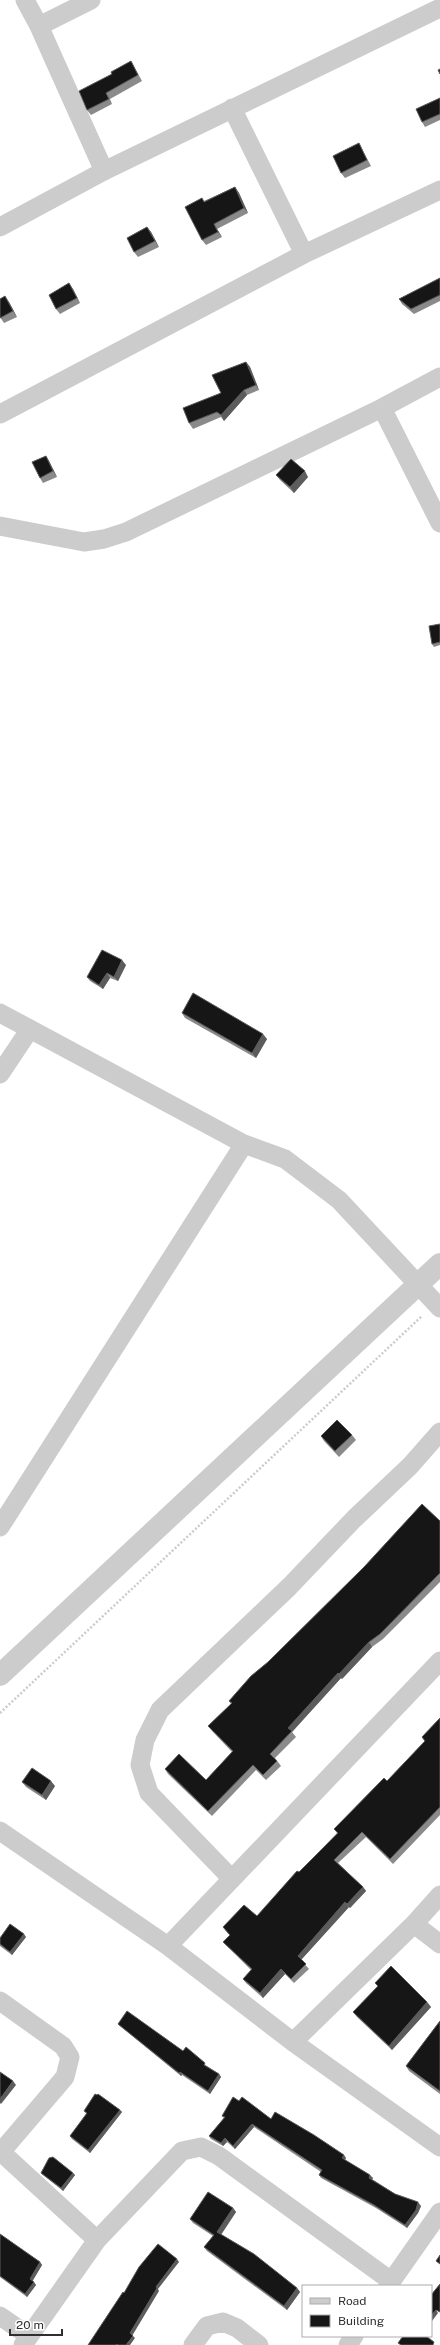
<svg xmlns="http://www.w3.org/2000/svg" width="440" height="2345" viewBox="0 0 440 2345" font-family="'Public Sans',sans-serif">
<style>
.lines{fill:none;stroke-linecap:round;stroke-linejoin:round}
.path{stroke:#ccc;stroke-width:2.5;stroke-dasharray:2 2;stroke-linecap:butt}
.minor{stroke:#ccc;stroke-width:19}
.tertiary{stroke:#ccc;stroke-width:22}
.wall{fill:#8a8a8a}
.shaded-wall{fill:#5c5c5c}
.building{fill:#161616;stroke:#5c5c5c}
</style>
<rect width="100%" height="100%" fill="#fff"/>
<g class="lines">
<path class="path" d="M0 1713 422 1316"/>
<path class="minor" d="M25 0 39 26 104 171
M39 26 91 0
M232 108 304 254
M0 227 104 171 440 8
M382 408 440 523
M0 414 304 254 440 190
M0 526 84 542 104 539 126 532 382 408 440 377
M0 1013 244 1144 285 1159 339 1200 440 1308
M0 1074 30 1029
M0 1527 244 1144
M0 1831 168 1946 293 2042 440 2147
M232 1879 149 1793 140 1765 145 1740 160 1710 289 1587 354 1519 410 1466 440 1432
M414 1924 440 1944
M168 1946 440 1661
M0 2001 63 2046 70 2057 65 2077 1 2152
M293 2042 414 1924 440 1895
M0 2151 97 2240
M388 2286 440 2212
M0 2316 29 2336
M23 2345 97 2240 182 2151 201 2147 219 2156 391 2281
M193 2345 207 2326 223 2322 237 2328 259 2345
M348 2345 354 2336"/>
<path class="tertiary" d="M0 1675 440 1264"/>
</g>
<path class="wall" d="M131 61 142 81 110 99 112 104 91 115 87 110 112 74Z
M440 98V120L425 127 422 122Z
M359 143 362 149 371 166 345 178 341 173Z
M235 187 239 193 248 213 217 229 222 237 206 245 202 240V198L204 201Z
M147 227 151 232 159 247 138 257 134 252Z
M440 278V301L414 314 402 304 399 299Z
M73 289 80 303 60 314 56 309Z
M9 302 17 317 4 323 0 317Z
M246 362 250 367 259 390 247 395 224 421 221 417 193 429 189 423 221 393Z
M46 456 49 461 57 477 43 483 40 478Z
M276 475 308 477 294 493 280 480Z
M440 624V645L434 647 432 644Z
M126 965 118 981 110 978 103 989 90 981 87 977Z
M182 1013 267 1039 256 1058 185 1018Z
M352 1435 356 1440 339 1457 324 1441 321 1436Z
M440 1521V1582L383 1639 372 1647 342 1679 341 1678 292 1732 296 1737 275 1758 281 1766 266 1780 256 1770 212 1816 168 1774 165 1769 206 1780 232 1752 212 1731 208 1726 231 1704 229 1701Z
M440 1718V1815L393 1864 366 1837 338 1863 363 1887 366 1891 350 1908 349 1907 301 1960 309 1969 294 1983 285 1974 263 1998 246 1983 243 1979 251 1970 223 1942 230 1936 223 1927 257 1916 337 1833 334 1829 387 1781 425 1741 422 1737Z
M22 1782 55 1786 46 1800 26 1787Z
M26 1937 12 1955 0 1946V1938Z
M375 1983 427 2002 431 2007 392 2050 357 2017 353 2012 378 1987Z
M440 2021V2094L409 2071 406 2066Z
M118 2024 183 2051 207 2066 219 2074 221 2077 210 2094 182 2075 181 2076 120 2026Z
M239 2101 271 2119 346 2158 345 2160 373 2178 372 2179 395 2194 421 2206 418 2213 407 2228 376 2208 321 2178 319 2175 321 2172 254 2127 235 2149 227 2142 223 2146 211 2139 209 2136 224 2118 222 2116Z
M120 2110 122 2112 90 2153 72 2139 70 2136 87 2114 84 2111Z
M41 2173H73L75 2175 63 2191 43 2175Z
M233 2208 236 2212 221 2235 297 2288 300 2292 287 2310 207 2251 204 2247 213 2236 193 2223 190 2219Z
M0 2234 40 2262 42 2265 32 2281 36 2285 27 2297 0 2277Z"/>
<path class="shaded-wall" d="M235 187 239 193 248 213 244 208Z
M214 224 217 229 222 237 218 232Z
M147 227 151 232 159 247 155 241Z
M69 283 73 289 80 303 77 298Z
M5 296 9 302 17 317 13 311Z
M246 362 250 367 259 390 256 385Z
M244 390 247 395 224 421 221 415Z
M46 456 49 461 57 477 53 471Z
M305 471 308 477 294 493 290 487Z
M122 960 126 965 118 981 114 977Z
M107 973 110 978 103 989 99 985Z
M263 1034 267 1039 256 1058 252 1053Z
M369 1642 372 1647 342 1679 339 1674Z
M338 1673 341 1678 292 1732 288 1728Z
M51 1781 55 1786 46 1800 42 1795Z
M363 1887 366 1891 350 1908 347 1904Z
M345 1902 349 1907 301 1960 298 1956Z
M24 1934 26 1937 12 1955 10 1952Z
M281 1969 285 1974 263 1998 260 1993Z
M427 2002 431 2007 392 2050 389 2046Z
M180 2072 182 2075 181 2076 179 2073Z
M219 2074 221 2077 210 2094 208 2091Z
M13 2081 16 2085 1 2104 0 2103V2099Z
M120 2110 122 2112 90 2153 88 2150Z
M252 2124 254 2127 235 2149 233 2146Z
M225 2138 227 2142 223 2146 221 2143Z
M344 2155 346 2158 344 2161 342 2158Z
M73 2173 75 2175 63 2191 61 2188Z
M370 2175 373 2178 371 2181 369 2178Z
M418 2202 421 2206 418 2213 407 2228 405 2225Z
M233 2208 236 2212 220 2236 217 2232Z
M177 2259 179 2262 158 2289 159 2291 132 2336 130 2333 156 2287Z
M40 2262 42 2265 32 2282 30 2279Z
M34 2282 36 2285 27 2297 25 2294Z
M297 2288 300 2292 287 2310 284 2306Z
M436 2310 438 2313 432 2321 431 2319V2316Z
M133 2336 135 2338 130 2345H126Z"/>
<path class="building" d="M131 61 138 75 106 93 109 99 87 110 79 91 112 74 111 72Z
M440 69V74L438 70Z
M440 98V114L422 122 416 109Z
M359 143 367 160 341 173 333 156Z
M235 187 244 208 214 224 218 232 202 240 185 207 202 198 204 202Z
M147 227 155 241 134 252 127 238Z
M440 278V295L411 309 399 299Z
M69 283 77 298 56 309 49 295Z
M5 296 13 311 0 318V299Z
M246 362 256 385 244 390 221 415 217 412 189 423 183 408 221 393 212 375Z
M46 456 53 471 40 478 32 462Z
M291 459 305 471 290 487 276 475Z
M440 624V642L432 644 429 626Z
M102 950 122 960 114 977 107 973 99 985 87 977Z
M193 993 263 1034 252 1053 182 1013Z
M337 1420 352 1435 335 1451 321 1436Z
M422 1504 440 1521V1573L380 1634 369 1642 339 1674 338 1673 288 1728 292 1731 270 1754 277 1761 263 1775 253 1765 208 1811 165 1769 179 1754 206 1780 233 1751 208 1726 232 1703 229 1701 251 1676 268 1662 364 1567Z
M440 1718V1807L390 1859 362 1832 334 1860 363 1887 347 1904 345 1902 298 1956 306 1964 291 1979 281 1969 260 1993 243 1979 252 1969 223 1942 230 1935 223 1927 244 1905 257 1916 297 1871 299 1872 338 1833 334 1829 384 1778 387 1781 425 1741 422 1737Z
M32 1768 51 1781 42 1795 22 1782Z
M10 1924 24 1934 10 1952 0 1944V1938Z
M391 1966 427 2002 389 2046 353 2012 378 1986 375 1983Z
M127 2011 183 2051 186 2047 205 2063 204 2065 219 2074 208 2091 180 2072 179 2073 118 2024Z
M440 2021V2091L406 2066Z
M0 2072 13 2081 0 2099Z
M95 2094 97 2095 98 2094 120 2110 88 2150 70 2136 87 2113 84 2111Z
M233 2097 239 2101 242 2097 271 2119 275 2112 314 2135 344 2155 342 2158 370 2175 369 2178 395 2194 418 2202 416 2210 405 2225 374 2205 319 2175 322 2170 252 2124 233 2146 225 2138 221 2143 209 2136 225 2117 222 2116Z
M53 2157 73 2173 61 2188 41 2173 49 2158Z
M208 2192 233 2208 217 2232 254 2254 297 2288 284 2306 204 2247 214 2235 190 2219Z
M0 2234 40 2262 30 2279 34 2282 25 2294 0 2276Z
M158 2244 177 2259 156 2287 157 2288 130 2333 133 2336 126 2345H118L117 2344 116 2345H88L123 2292 124 2293 139 2267Z
M440 2255V2264L436 2261Z
M440 2284V2312L436 2310 431 2316V2295Z
M403 2336H426L434 2342 433 2345H401L398 2343Z"/>
<rect x="302" y="2285" width="130" height="52" fill="#ffffff" stroke="#acacac"/>
<rect x="310" y="2298" width="20" height="6" fill="#cccccc" stroke="#acacac"/>
<text x="338" y="2305" font-size="12" fill="#2f2f2f">Road</text>
<rect x="310" y="2315" width="20" height="12" fill="#161616" stroke="#acacac"/>
<text x="338" y="2325" font-size="12" fill="#2f2f2f">Building</text>
<path d="M10 2329v6h52v-6" fill="none" stroke="#2f2f2f" stroke-width="2"/>
<text x="16" y="2329" font-size="12" fill="#2f2f2f" stroke="#ffffff" stroke-width="3" paint-order="stroke">20 m</text>
</svg>
